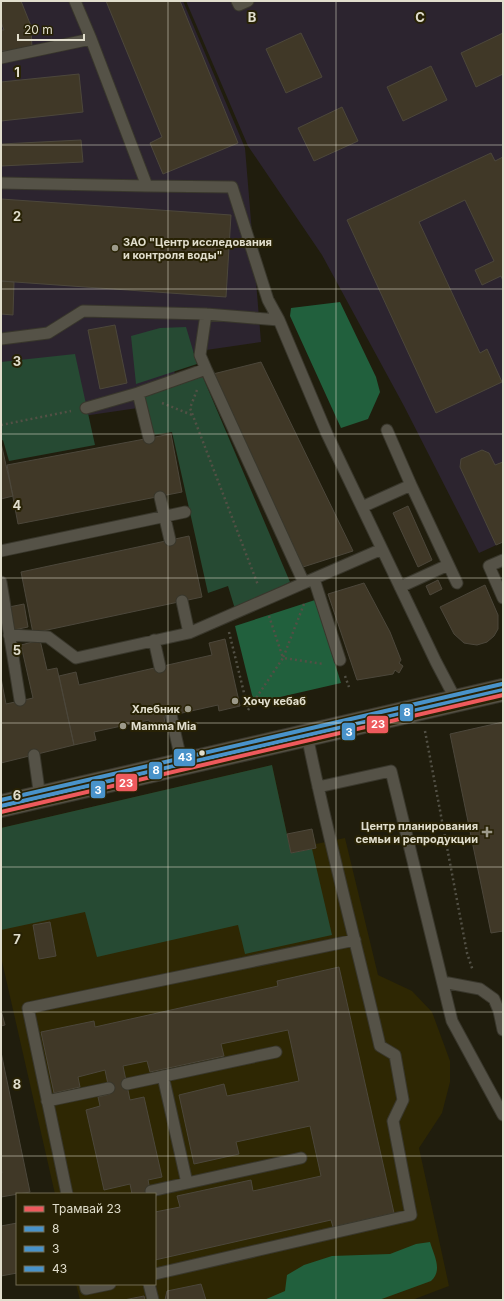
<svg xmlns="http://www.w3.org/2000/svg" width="504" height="1301" viewBox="0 0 504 1301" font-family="Inter,sans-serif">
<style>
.built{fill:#2e2703}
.industrial{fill:#2c242f}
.green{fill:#264a33}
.forest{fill:#21603d}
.building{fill:#403827;stroke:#4c473b}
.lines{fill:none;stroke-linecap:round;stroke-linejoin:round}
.lane-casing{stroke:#39372c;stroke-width:13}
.secondary-casing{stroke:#39372c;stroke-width:24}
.path{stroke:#525045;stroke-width:2.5;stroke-dasharray:2 3;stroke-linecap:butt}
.lane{stroke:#555247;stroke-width:11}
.secondary{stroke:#555043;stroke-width:22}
.bus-1-casing{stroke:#282205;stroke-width:7}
.bus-2-casing{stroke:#282205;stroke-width:7}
.bus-3-casing{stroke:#282205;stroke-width:7}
.bus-1{stroke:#4993ca;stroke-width:4}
.bus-2{stroke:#4993ca;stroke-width:4}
.bus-3{stroke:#4993ca;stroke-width:4}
.tram-1-casing{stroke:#282205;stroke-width:7}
.tram-1{stroke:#ee5a5d;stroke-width:4}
.grid{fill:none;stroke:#e1decd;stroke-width:1;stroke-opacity:0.55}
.poi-dot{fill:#9d9a8a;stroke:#282205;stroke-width:1.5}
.bus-dot{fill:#e1decd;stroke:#282205;stroke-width:1.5}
.labels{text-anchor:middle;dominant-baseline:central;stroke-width:4;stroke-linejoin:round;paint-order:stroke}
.poi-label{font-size:11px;font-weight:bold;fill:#e1decd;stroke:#282205;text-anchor:start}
.grid-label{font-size:13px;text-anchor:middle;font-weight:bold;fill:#e1decd;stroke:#282205;stroke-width:4;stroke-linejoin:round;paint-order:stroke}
.line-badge{stroke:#282205;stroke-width:1.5}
.badge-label{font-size:11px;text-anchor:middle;font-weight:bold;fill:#fff}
</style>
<rect width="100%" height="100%" fill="#201d0d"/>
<path class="built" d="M272 765 287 834 312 829 316 844 345 838 378 975 412 991 432 1012 450 1061V1082L442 1113 419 1148 449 1286 412 1300H80L76 1284H155V1194H55L1 957V828Z"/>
<path class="industrial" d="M1 1H183L245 148 261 342 172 355 179 402 1 428Z
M186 1H503V542L479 553 404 406 322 255 248 146Z"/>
<path class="green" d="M186 327 197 364 136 384 131 336 160 328Z
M75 354 95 445 9 461 3 440 1 441V362Z
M202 375 290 582 235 609 228 586 208 593 172 432 152 435 142 396Z
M272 765 291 853 312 849 332 935 245 954 238 925 97 957 85 912 1 930V828Z"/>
<path class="forest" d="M340 302 376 377 380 392 368 419 341 428 290 316 291 308Z
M315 600 341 683 254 703 235 626Z
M430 1242C434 1256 443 1270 431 1281L379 1300H264L285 1291 287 1275 304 1265 332 1256 390 1254 416 1244Z"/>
<path class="building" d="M1 1H21L31 26 32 49 1 51V30H4L1 22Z
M106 1H180L238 143 163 174 150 143 162 137Z
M301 33 322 77 286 93 266 49Z
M503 33V74L476 87 461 53Z
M431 66 447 100 403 121 387 87Z
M79 74 83 112 1 121V82Z
M342 107 358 141 314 161 298 128Z
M81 140 83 162 1 166V144Z
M491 153 495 161 503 157V281L501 276 482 285 475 270 494 261 465 200 419 222 480 353 487 349 502 382 436 413 347 220Z
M1 199 231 215 226 297 1 281Z
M1 281 14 282 13 315 1 314Z
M115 325 127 383 100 389 88 330Z
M261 362 353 551 303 567 213 374Z
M171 434 182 492 18 524 7 465Z
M1 443 13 496 1 499Z
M482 450 489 453 495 465 503 462V542L496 545 460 467 461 459Z
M408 506 432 560 418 567 393 513Z
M189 536 202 597 33 633 21 572Z
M438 580 442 589 430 595 426 586Z
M364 583 390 632 401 660 399 663 403 666 399 673 395 670 393 674 357 680 328 594Z
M485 585 498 615V629L494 636 487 642 477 645 470 644 464 643 454 634 440 607Z
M24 604 28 627 14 630 9 607Z
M225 639 240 706 219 711 218 705 164 717 165 723 158 725 150 726 149 720 94 732 96 740 74 745 59 676 76 672 79 685 212 655 209 643Z
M40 640 47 670 57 668 74 745 1 763V678L6 704 33 698 21 645Z
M503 722V931L491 933 450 734Z
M312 829 316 848 291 853 287 834Z
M50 922 56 956 39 959 33 925Z
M339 967 394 1213 333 1227 331 1220 155 1260V1211V1212L180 1207 177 1196 251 1180 253 1191 321 1176 310 1126 236 1142 239 1154 194 1164 179 1095 224 1084 227 1096 299 1081 288 1030 221 1044 224 1056 150 1072 147 1061 123 1066 130 1100 144 1097 162 1177 148 1180 151 1194H132L130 1184 104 1190 86 1110 100 1106 98 1097 110 1094 105 1070 78 1077 80 1087 54 1093 41 1032 94 1021 95 1027 278 986 277 981Z
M1 1010 5 1025 1 1026Z
M1 1052 30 1192 1 1197V1173H2L1 1167Z
M17 1223V1273L1 1276V1226Z
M201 1284 206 1300H165L167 1291Z
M144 1296 145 1300H124Z"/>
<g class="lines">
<g class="lane-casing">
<path id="lane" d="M237 1 239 5 248 1
M1 58 91 39 75 1
M1 183 147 186 91 39
M147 186 232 187 268 300 279 320
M1 339 48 333 83 311 206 314 279 320 327 434 436 662 457 702
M206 369 304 583
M138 393 149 438
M86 408 138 393 206 369 200 355 206 314
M387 430 411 485
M160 497 170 540
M362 507 411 485 457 583
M1 551 185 512
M503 560 489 566 503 598
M314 579 340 660
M1 582 20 700
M400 587 448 565
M182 601 189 633
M9 635 48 637 76 658 189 633 382 549
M154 640 160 667
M171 715 182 764
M34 755 40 797
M318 787 391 771 452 1021 503 1115
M443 982 480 989 494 999 499 1011 503 1030
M163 1076 187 1183
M127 1084 276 1052
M47 1101 109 1088
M151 1191 301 1158
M67 1194 28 1008 355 940
M155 1274 411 1215 393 1121 403 1100 395 1055 380 1046C356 942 328 839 307 735
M85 1284 86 1289 110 1284
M149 1284 153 1300"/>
</g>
<g class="secondary-casing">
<path id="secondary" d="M1 806 503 690"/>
</g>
<path class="path" d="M197 390 190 408 258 585
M162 403 192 415
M1 425 71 411
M304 604 283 658 324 664
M229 632 248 709
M345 676 349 687
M248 710 283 658 269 616
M425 731 467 953 473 971"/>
<use href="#lane" class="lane"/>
<use href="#secondary" class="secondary"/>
<g class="bus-1-casing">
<path id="bus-1" d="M1 806 503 690"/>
</g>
<g class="bus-2-casing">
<path id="bus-2" d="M2 812 503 696"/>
</g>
<g class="bus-3-casing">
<path id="bus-3" d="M1 800 502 684"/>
</g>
<use href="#bus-1" class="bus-1"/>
<use href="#bus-2" class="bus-2"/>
<use href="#bus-3" class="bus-3"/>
<g class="tram-1-casing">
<path id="tram-1" d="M1 812 503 695"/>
</g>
<use href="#tram-1" class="tram-1"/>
</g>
<path class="grid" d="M168 1V1300M336 1V1300M1 145H503M1 289H503M1 434H503M1 578H503M1 723H503M1 867H503M1 1012H503M1 1156H503"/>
<g class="poi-dot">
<circle cx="115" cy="248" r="4"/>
<circle cx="235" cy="701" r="4"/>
<circle cx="188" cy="709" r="4"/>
<circle cx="123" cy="726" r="4"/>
<path d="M485 826h4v4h4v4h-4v4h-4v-4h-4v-4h4z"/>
</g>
<circle class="bus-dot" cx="202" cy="753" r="3.5"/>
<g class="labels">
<g class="poi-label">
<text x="123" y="242">ЗАО "Центр исследования<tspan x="123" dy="13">и контроля воды"</tspan></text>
<text x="243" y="701">Хочу кебаб</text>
<text x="180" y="709" text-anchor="end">Хлебник</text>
<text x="131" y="726">Mamma Mia</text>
<text x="478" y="826" text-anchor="end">Центр планирования<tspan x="478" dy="13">семьи и репродукции</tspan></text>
</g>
</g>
<g class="grid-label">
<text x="252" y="22">B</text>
<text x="420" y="22">C</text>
<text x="17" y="77">1</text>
<text x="17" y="221">2</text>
<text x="17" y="366">3</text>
<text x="17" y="510">4</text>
<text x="17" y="655">5</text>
<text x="17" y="800">6</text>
<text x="17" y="944">7</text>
<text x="17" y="1089">8</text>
</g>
<g class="line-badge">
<rect x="399" y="703" width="15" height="19" rx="4" fill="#4993ca"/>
<rect x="366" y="715" width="23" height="19" rx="4" fill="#ee5a5d"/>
<rect x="341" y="722" width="15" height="19" rx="4" fill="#4993ca"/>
<rect x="173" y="748" width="23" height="19" rx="4" fill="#4993ca"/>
<rect x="148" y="761" width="15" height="19" rx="4" fill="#4993ca"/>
<rect x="115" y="773" width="23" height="19" rx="4" fill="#ee5a5d"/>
<rect x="90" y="780" width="16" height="19" rx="4" fill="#4993ca"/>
</g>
<g class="badge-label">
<text x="407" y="716">8</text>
<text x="378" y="728">23</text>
<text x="349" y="736">3</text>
<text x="185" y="761">43</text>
<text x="156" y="774">8</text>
<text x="126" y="787">23</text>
<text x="98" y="794">3</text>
</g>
<rect width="504" height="1301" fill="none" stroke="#e1decd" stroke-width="4"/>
<rect x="16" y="1193" width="140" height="92" fill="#282205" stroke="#726d55"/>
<rect x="24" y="1206" width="20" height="6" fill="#ee5a5d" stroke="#726d55"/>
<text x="52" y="1213" font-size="12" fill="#e1decd">Трамвай 23</text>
<rect x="24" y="1226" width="20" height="6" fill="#4993ca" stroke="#726d55"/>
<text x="52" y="1233" font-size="12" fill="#e1decd">8</text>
<rect x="24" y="1246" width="20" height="6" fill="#4993ca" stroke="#726d55"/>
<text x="52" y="1253" font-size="12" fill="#e1decd">3</text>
<rect x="24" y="1266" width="20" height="6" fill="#4993ca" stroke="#726d55"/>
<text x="52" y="1273" font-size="12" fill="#e1decd">43</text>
<path d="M18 34v6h66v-6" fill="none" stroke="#e1decd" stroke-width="2"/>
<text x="24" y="34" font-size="12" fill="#e1decd" stroke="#282205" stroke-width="3" paint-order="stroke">20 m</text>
</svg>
